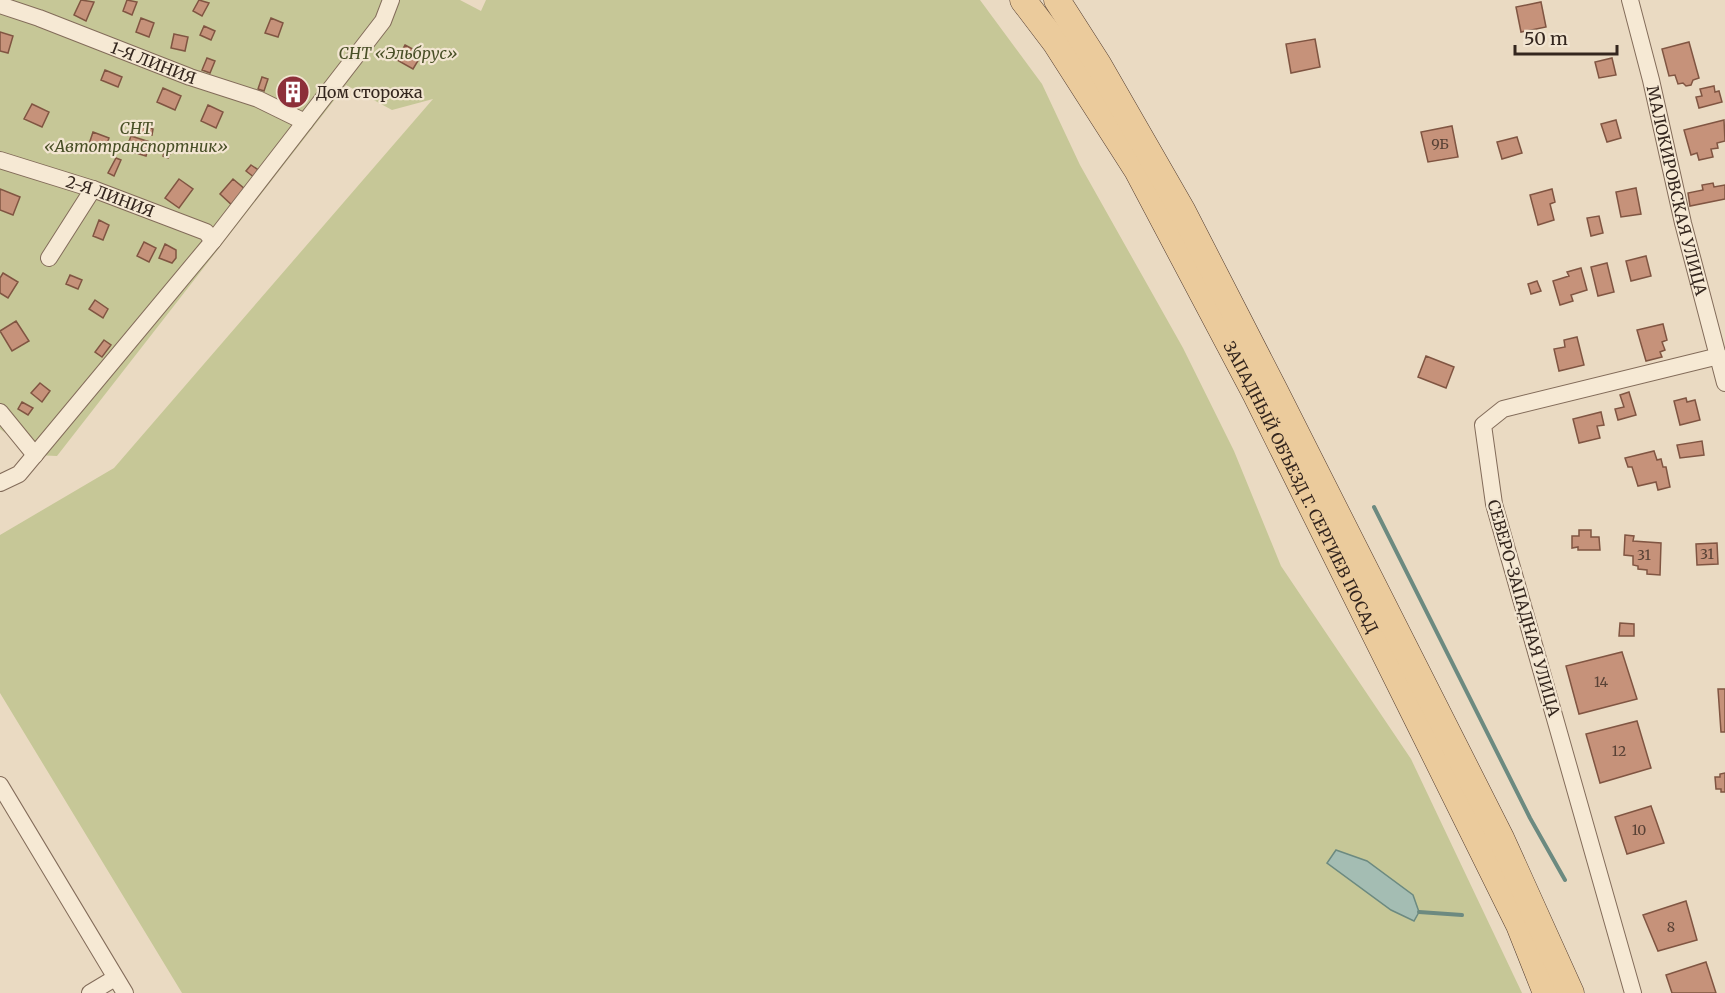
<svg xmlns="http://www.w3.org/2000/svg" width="1725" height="993" viewBox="0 0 1725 993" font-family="Merriweather,serif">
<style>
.green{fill:#c6c797}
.water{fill:#a4bdb3;stroke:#6c8a80;stroke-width:1.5}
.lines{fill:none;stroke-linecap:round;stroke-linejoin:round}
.stream{stroke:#6c8a80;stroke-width:4}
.building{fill:#c6927a;stroke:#805542;stroke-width:1.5}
.minor-casing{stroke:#836c5a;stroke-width:18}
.primary-casing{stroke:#513b2f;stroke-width:27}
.minor{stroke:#f6e9d4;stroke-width:16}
.primary{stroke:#ebcb9c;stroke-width:26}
.labels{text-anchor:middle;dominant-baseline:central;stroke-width:4.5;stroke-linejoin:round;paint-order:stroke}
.number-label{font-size:14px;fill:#584135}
.park-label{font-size:16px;font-style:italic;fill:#484f26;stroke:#f2e5d1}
.street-label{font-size:16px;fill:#34261e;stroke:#f2e5d1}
.poi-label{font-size:16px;fill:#34261e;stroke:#f2e5d1;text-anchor:start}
</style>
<rect width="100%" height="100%" fill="#eadac2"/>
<path class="green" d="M0 0H460L481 11 486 0H980L1042 84 1080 165 1183 348 1234 451 1281 566 1411 759 1522 993H182L0 693V535L114 468 433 99 392 110 346 85 57 456 35 455 0 429Z"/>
<path class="water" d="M1336 850 1367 861 1413 895 1419 912 1414 921 1391 910 1327 863Z"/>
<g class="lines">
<path class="stream" d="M1374 507 1530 818 1565 880
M1419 912 1462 915"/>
</g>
<path class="building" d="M81 0 94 2 86 21 74 15Z
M127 0 137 2 132 15 123 11Z
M199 0 209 3 202 16 193 11Z
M1541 2 1546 27 1521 32 1516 7Z
M141 18 154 23 149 37 136 32Z
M271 18 283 23 278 37 265 33Z
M204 26 215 31 211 40 200 35Z
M0 32 13 36 8 53 0 51Z
M174 34 188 37 185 51 171 48Z
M1315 39 1320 67 1291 73 1286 44Z
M1689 42 1699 78 1693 80 1691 85 1686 86 1683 83 1678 84 1675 75 1669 76 1662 49Z
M405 45 422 54 413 69 397 60Z
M207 58 215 61 210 73 202 70Z
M1612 58 1616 75 1599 78 1595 62Z
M105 70 122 77 118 87 101 80Z
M262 77 268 79 264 91 258 89Z
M294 84 301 89 292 101 285 95Z
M1714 86 1715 92 1719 91 1722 102 1699 108 1696 97 1702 96 1700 89Z
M163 88 181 96 175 110 157 102Z
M32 104 49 112 42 127 24 119Z
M208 105 223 112 216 128 201 121Z
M1616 120 1621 138 1607 142 1601 124Z
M1724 120 1725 141 1717 143 1718 148 1711 149 1713 157 1699 160 1697 153 1691 155 1684 130Z
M140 125 153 129 152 135 138 131Z
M1452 126 1458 157 1428 162 1421 132Z
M93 132 109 138 105 150 89 144Z
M131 136 150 142 146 156 126 150Z
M1517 137 1522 153 1502 159 1497 142Z
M166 146 172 149 168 158 163 156Z
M116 158 121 160 114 176 108 173Z
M251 165 260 171 255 178 246 171Z
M179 179 193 189 179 208 165 198Z
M233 179 246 190 234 207 220 194Z
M1713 183 1714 187 1725 185V199L1690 206 1688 193 1703 190 1702 185Z
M1636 188 1641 214 1621 217 1616 192Z
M0 189 20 197 13 215 0 210Z
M1552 189 1555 202 1550 204 1554 220 1538 225 1530 195Z
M1599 216 1603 233 1591 236 1587 218Z
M99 220 109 225 103 240 93 236Z
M144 242 156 248 149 262 137 256Z
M165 244 176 250V258L172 263 159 258Z
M1646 256 1651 276 1631 281 1626 261Z
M1607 263 1614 292 1598 296 1591 267Z
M1581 268 1587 290 1571 295 1573 301 1560 305 1553 281 1569 276 1567 272Z
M3 273 18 282 8 298 0 293V278Z
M70 275 82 280 78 289 66 284Z
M1537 281 1541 291 1531 294 1528 284Z
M95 300 108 309 103 318 89 309Z
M16 321 29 341 12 351 0 331Z
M1663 324 1667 340 1662 342 1665 350 1660 352 1662 357 1646 361 1637 330Z
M1577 337 1584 365 1559 371 1554 349 1565 347 1564 340Z
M104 340 111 345 102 357 95 352Z
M1426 356 1454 367 1446 388 1418 377Z
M40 383 50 391 42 402 31 393Z
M1629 392 1636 415 1618 420 1615 409 1624 407 1620 395Z
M1686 398 1687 402 1695 400 1700 420 1680 425 1674 401Z
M22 402 33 408 28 415 18 409Z
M1601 412 1604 425 1597 426 1600 438 1579 443 1573 419Z
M1702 441 1704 455 1680 458 1677 445Z
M1654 451 1657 460 1661 459 1663 467H1666L1670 487 1658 490 1656 482 1638 486 1632 467H1628L1625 458Z
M1579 530H1591V537H1599L1600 550H1578V547L1572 548V536H1579Z
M1625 535 1634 536 1633 541 1661 543 1660 575 1647 574V570L1638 569V566L1633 565V556L1624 555Z
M1717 543 1718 564 1697 565 1696 544Z
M1620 623 1634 624V636H1619Z
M1622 652 1637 699 1579 714 1566 666Z
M1718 689H1725V732H1721Z
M1637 721 1651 768 1600 783 1586 734Z
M1725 773V792H1721V789H1716L1715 777H1720V774Z
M1651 806 1664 843 1627 854 1615 817Z
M1686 901 1697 940 1658 951 1643 915Z
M1706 962 1716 993H1672L1666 975Z"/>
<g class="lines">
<g class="minor-casing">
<g id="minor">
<path id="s1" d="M1630 0 1651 80 1683 223 1725 383"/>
<path id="s2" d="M0 5 39 18 190 77 258 99 305 122"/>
<path id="s3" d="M0 160 93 189 206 232 213 241"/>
<path d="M49 258 93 189"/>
<path d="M0 412 35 455"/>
<path d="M0 483 19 474 213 241 383 21 391 0"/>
<path d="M0 785 125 993"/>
<path d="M90 993 115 978"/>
<path d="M1633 993 1494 504 1483 425 1503 409 1719 356"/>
</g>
</g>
<g class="primary-casing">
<g id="primary">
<path id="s4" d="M1023 0 1055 42 1137 170 1256 395 1427 739 1519 925 1546 993"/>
<path d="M1057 0 1098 64 1182 210 1274 389 1501 838 1571 993"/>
</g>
</g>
<use href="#minor" class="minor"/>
<use href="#primary" class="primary"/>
</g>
<defs>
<g id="building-disc" transform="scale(1.725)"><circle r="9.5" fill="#8d2f39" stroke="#f2e5d1"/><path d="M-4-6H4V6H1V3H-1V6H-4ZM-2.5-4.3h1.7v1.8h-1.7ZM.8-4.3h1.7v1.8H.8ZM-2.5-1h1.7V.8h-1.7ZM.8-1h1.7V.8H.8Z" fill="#fff"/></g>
</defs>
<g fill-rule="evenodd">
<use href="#building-disc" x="293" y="92"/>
</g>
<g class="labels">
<g class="number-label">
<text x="1440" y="144">9Б</text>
<text x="1707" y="554">31</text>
<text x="1644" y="555">31</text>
<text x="1601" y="682">14</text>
<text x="1619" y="751">12</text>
<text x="1639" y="830">10</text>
<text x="1671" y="927">8</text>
</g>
<g class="park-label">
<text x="398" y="53">СНТ «Эльбрус»</text>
<text x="136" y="128">СНТ<tspan x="136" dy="18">«Автотранспортник»</tspan></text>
</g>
<g class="street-label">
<text stroke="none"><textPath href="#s2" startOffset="164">1-Я ЛИНИЯ</textPath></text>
<text stroke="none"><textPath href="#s1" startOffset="196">МАЛОКИРОВСКАЯ УЛИЦА</textPath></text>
<text stroke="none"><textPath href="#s3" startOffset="116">2-Я ЛИНИЯ</textPath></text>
<text stroke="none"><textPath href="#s4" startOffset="562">ЗАПАДНЫЙ ОБЪЕЗД Г. СЕРГИЕВ ПОСАД</textPath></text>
<text transform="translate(1524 608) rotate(74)">СЕВЕРО-ЗАПАДНАЯ УЛИЦА</text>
</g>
<g class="poi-label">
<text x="316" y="92">Дом сторожа</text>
</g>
</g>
<path d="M1515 45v9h102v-9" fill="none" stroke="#34261e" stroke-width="3"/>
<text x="1524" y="45" font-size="18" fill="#34261e" stroke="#f2e5d1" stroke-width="4.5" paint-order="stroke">50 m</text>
</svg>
